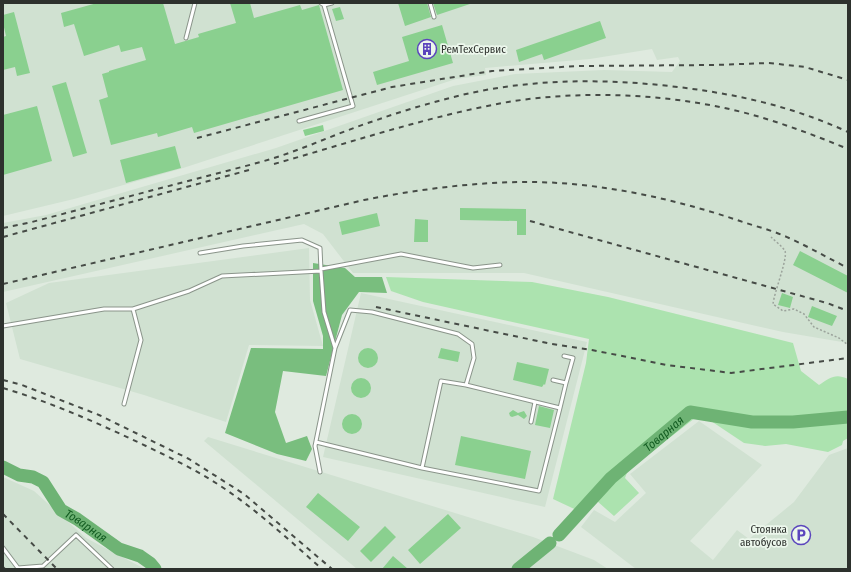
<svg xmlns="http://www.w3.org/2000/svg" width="851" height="572" viewBox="0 0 851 572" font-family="'Fira Sans Condensed',sans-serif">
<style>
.built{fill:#d0e1d1}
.green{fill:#ace3af}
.forest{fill:#79be7e}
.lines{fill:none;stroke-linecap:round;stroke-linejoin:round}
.river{stroke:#6eb374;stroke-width:13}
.building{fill:#8ad08f}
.lane-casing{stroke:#8a948a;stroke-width:5}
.path{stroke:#9ba39b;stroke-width:1.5;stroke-dasharray:2 2;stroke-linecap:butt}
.lane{stroke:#fff;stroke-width:3}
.rail{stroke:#464b46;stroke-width:2;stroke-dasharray:5 5;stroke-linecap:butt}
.labels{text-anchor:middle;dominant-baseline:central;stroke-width:3.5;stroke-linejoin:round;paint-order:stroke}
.poi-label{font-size:11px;fill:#2d312d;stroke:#ecf7ec;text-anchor:start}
.water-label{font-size:12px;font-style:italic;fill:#115b20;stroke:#ecf7ec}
</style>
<rect width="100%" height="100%" fill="#dfeadf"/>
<path class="built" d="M3 3H848V343L783 332 524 273H353L323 234 304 224 3 292V223L46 215 276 148 453 86 515 74 604 70 672 72 680 61 678 57 657 60 652 49 590 59 485 68 486 75 456 79 180 169 74 199 3 216Z
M309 248 310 300 323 346 249 345 226 422 144 395 20 359 6 303 49 283Z
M361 293 587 342 545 507 323 457Z
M699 421 762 465 690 541 713 560 737 530 749 539 794 502 829 455 848 448V569H636L581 527 594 510 615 522 646 493 630 474Z
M208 437 533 537 594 560 608 569H357L204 441Z
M3 477 34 491 86 538 145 569H3Z"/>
<path class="green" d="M386 277 532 282 608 297 793 343 801 371 819 385C830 378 835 373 848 379V438L843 441 842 445 828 452 786 444 765 446 744 443 711 421 695 418 628 470 625 478 639 493 614 516 597 501 585 514 553 499 586 363 589 339 423 302 391 291Z"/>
<path class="forest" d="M313 263 345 268 355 277H382L387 293 359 292 342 315 326 376 283 371 275 412 286 443 307 436 312 449 306 461 277 454 225 433 251 348 323 349V336L313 301Z"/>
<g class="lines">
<g class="river">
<path id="s1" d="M3 467 19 475 33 477 43 482 61 510 77 519 119 549 140 556 150 563 155 569"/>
<path id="s2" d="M559 535 611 478 690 412 752 422H793L848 417"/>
<path d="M518 569 550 543"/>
</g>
</g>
<path class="building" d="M97 3H163L175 44 199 37 198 34 236 23 230 3H250L254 18 300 5 302 10 319 5 343 90 194 133 192 127 158 137 157 133 111 145 99 100 108 97 102 74 109 72V71L146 60 142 47 121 52 119 45 84 56 74 24 64 27 61 13Z
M398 3H427L431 17 405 26Z
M433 3H470V4L437 15Z
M340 7 344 19 336 21 332 9Z
M14 12 30 73 17 76 15 67 3 70V37L6 36 3 23V15Z
M600 21 606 38 544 60 542 54 519 62 516 50Z
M442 25 453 63 377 85 373 72 409 61 402 37Z
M66 82 87 153 73 157 52 86Z
M37 106 52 161 3 175V115Z
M323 125 324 131 305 136 303 130Z
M175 146 181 168 126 183 120 160Z
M460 208 526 209V235H517V221L460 220Z
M377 213 380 226 342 235 339 222Z
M415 219 428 220V242H414Z
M800 251 848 276V293L793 265Z
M782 293 793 297 790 308 778 305Z
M812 306 837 316 832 326 808 317Z
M441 348 460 352 458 362 438 358Z
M358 358a10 10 0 1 1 20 0a10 10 0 1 1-20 0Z
M517 362 549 369 545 385 544 384 542 387 513 380Z
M351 388a10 10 0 1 1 20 0a10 10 0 1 1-20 0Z
M539 406 554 410 550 428 535 425Z
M513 410 518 413 524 411 527 416 524 419 518 415 512 417 510 416 509 413Z
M342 424a10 10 0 1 1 20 0a10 10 0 1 1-20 0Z
M461 436 531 451 525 479 455 465Z
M318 493 360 527 348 541 306 507Z
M448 514 461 528 420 564 408 550Z
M385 526 396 537 371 562 360 551Z
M393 556 408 569H382Z"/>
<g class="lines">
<g class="lane-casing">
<path id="lane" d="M321 3 324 5 332 3
M430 3 434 17
M186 38 195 3
M299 121 353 106 324 5
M200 253 243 246 302 240 320 248 321 270
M321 269 401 254 473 268 500 265
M3 326 104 309H133
M564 356 573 358 566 383
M553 380 566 383 560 408
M124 404 141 340 133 309 189 291 222 276 321 271 324 312 335 348 315 446 320 472
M531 422 535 402
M316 442 422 468 441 381 466 385 474 358 472 344 458 334 372 312 350 310 335 348
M422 468 539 491 560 408 466 385
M3 548 18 568 43 566 76 535 112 569"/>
</g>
<path class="path" d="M771 237C775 241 782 246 785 251 788 258 774 293 773 304L783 311 794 309 804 314 814 327 839 338 848 345"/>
<use href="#lane" class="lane"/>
<path class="rail" d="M197 138 392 87 492 71 579 66 714 65 769 63 805 67 848 80
M274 164C352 142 429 116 508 102 588 89 682 94 760 117 790 126 819 137 848 149
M530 221 827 303 848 311
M3 228 32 222C86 208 141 193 196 179 221 172 248 166 274 158 309 147 342 131 377 120 399 112 423 105 446 99 516 80 588 78 660 85 727 92 787 104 848 132
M3 237 249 170
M3 284 364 200C415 190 467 183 520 182 593 181 668 197 737 220 754 226 772 230 789 238 809 247 828 258 848 268
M376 307 552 344 592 350 667 365 731 373 848 358
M3 380 22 385 99 415 189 459 244 494 332 569
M3 388C53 403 100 424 146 446 171 458 196 470 219 485 256 509 289 540 322 569
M3 514 57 569
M3 567 5 569"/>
</g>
<defs>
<g id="building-ring" transform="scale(1)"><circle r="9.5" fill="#ecf7ec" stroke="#5b45bd" stroke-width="1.5"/><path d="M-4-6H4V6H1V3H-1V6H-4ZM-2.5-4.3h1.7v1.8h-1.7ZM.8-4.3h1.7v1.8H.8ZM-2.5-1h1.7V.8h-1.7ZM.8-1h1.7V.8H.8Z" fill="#5b45bd"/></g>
<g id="parking-ring" transform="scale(1)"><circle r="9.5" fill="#ecf7ec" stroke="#5b45bd" stroke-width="1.5"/><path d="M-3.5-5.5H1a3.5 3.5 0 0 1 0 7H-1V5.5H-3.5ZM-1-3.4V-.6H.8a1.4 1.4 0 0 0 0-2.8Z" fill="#5b45bd"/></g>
</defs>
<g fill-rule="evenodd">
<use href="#building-ring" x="427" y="49"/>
<use href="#parking-ring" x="801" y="535"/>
</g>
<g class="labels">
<g class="poi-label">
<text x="441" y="49">РемТехСервис</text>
<text x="787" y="529" text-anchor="end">Стоянка<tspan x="787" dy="13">автобусов</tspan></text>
</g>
<g class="water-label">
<text stroke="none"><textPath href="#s2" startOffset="146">Товарная</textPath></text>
<text stroke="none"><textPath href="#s1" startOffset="106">Товарная</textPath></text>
</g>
</g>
<rect width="851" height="572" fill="none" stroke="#2d312d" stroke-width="8"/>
</svg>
